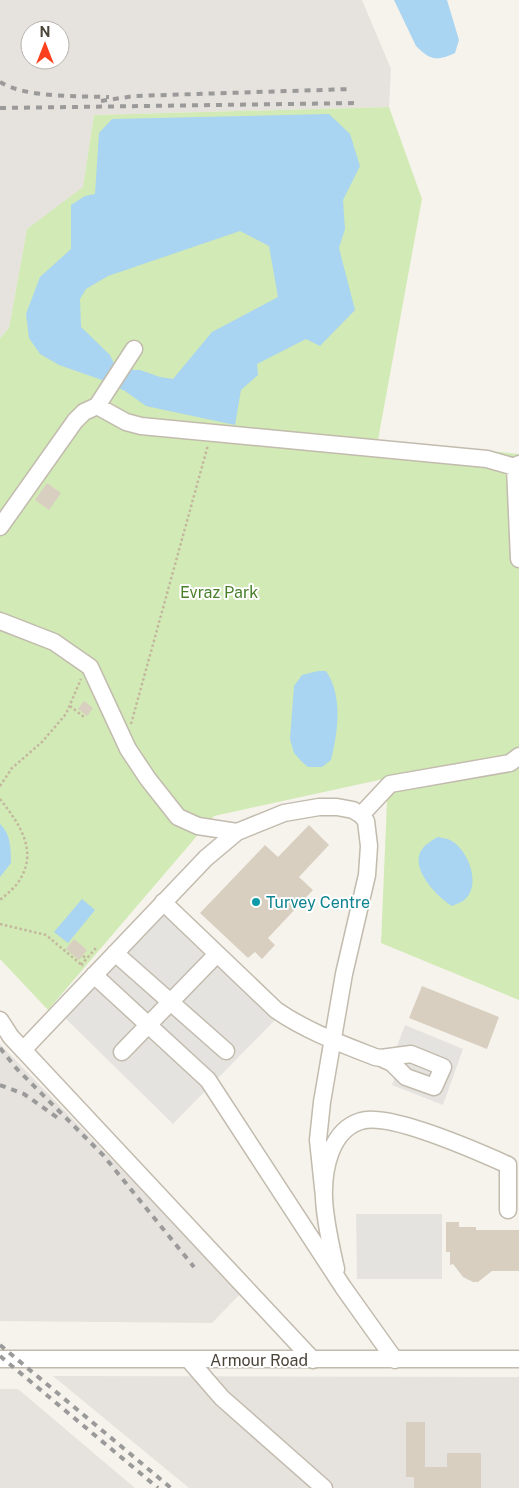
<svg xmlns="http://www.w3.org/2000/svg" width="519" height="1488" viewBox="0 0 519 1488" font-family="'Public Sans',sans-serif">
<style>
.industrial{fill:#e6e2dd;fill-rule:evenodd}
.green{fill:#d2eab5}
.parking{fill:#e5e3e0}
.water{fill:#a9d4f2;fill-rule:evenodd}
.building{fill:#d8cfc1}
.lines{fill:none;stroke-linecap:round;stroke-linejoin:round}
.minor-casing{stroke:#c2bbae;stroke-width:19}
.path{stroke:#c4b79f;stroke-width:2.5;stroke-dasharray:2.5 2.5;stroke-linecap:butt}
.minor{stroke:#fff;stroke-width:16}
.rail{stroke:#9a9a9a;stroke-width:4;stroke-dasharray:6 6;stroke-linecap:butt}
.culture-dot{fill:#0f9aa8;stroke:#fff;stroke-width:2}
.labels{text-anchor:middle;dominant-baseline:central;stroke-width:4;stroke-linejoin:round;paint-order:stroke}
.park-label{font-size:16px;fill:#4a7f2a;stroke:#fff}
.culture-label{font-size:16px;fill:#0d838f;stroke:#fff;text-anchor:start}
.street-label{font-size:16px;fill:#4b4439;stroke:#fff}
</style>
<rect width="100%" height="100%" fill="#f6f3ec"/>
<path class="industrial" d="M0 0H362L391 69 389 107 94 115 83 188 27 229 9 328 0 338ZM30 30H60V60H30Z
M0 1044 241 1293 212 1323 0 1321Z
M53 1376 519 1377V1488H189Z
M0 1389H18L135 1488H0Z"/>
<path class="green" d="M389 107 422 199 378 440 519 454V1000L381 943 388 778 214 816 48 1010 0 959V338L9 328 27 229 83 187 94 115Z"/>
<path class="parking" d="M163 910 275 1020 173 1124 61 1014Z
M405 1025 463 1049 443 1105 392 1085 397 1071 389 1067Z
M356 1214H442V1279H357Z"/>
<path class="water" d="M394 0H447L459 40 455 53C437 61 431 61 416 46Z
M329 114 350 134 360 166 343 200 345 229 339 248 355 310 320 346 306 339 257 364 258 375 241 390 235 425 146 406 125 391 102 380 59 365 40 354 29 338 26 314 40 277 71 249V205L85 196 95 194 99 133 112 119ZM240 231 269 246 278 297 212 332 173 379 160 377 140 370H134L115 366 110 355 81 327 80 299 86 289 108 276Z
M318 671H326C343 696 338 731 331 760L322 767H308L302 762 294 753 290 739 294 686 302 675Z
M0 824C11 834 11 850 11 863L0 877Z
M438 837C441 838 446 838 450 840 468 849 483 886 463 901 460 903 456 904 452 906 439 898 415 874 419 856 421 847 430 841 438 837Z
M82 899 95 910 68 943 54 932Z"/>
<path class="building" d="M47 483 61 493 49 510 35 500Z
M84 701 93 708 87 716 78 709Z
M309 825 329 845 299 877 313 890 268 938 275 945 262 959 255 952 248 958 200 913 265 845 278 857Z
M74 939 87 950 79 960 66 949Z
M422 986 499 1017 487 1049 409 1018Z
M446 1222H459V1227H476V1230H519V1271H492L478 1282H473L463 1277 453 1264 450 1265V1252H446Z
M406 1422H425V1467H447V1453H481V1488H414V1477H406Z"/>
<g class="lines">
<g class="minor-casing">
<path id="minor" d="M97 406 126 422 141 426 487 459 515 467 519 464
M515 467 519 559
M0 527 75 421 84 412 97 406 134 349
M0 621 54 642 90 667 128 749 148 779 178 817 198 826 237 832
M361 815 390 784 510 763 519 756
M163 902 276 1010C306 1031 342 1044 375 1057L381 1058 411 1054 443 1067 434 1087 406 1077 392 1063 381 1058
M115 953 226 1051
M94 975 208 1080 343 1287 395 1360
M0 1020 11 1037 313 1360
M23 1050 206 858 237 832 284 813 319 807H337L353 810 361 815 366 821 369 846 367 875 344 974 322 1102 318 1140 324 1197
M122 1052 217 954
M336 1269C331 1246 325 1222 324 1198 323 1171 330 1130 361 1121 389 1112 479 1152 508 1165V1210
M0 1359H519
M189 1360 222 1398 324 1488"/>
</g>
<path class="path" d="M70 706 84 717
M131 724 208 445
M0 786 12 768 42 742 66 714 81 679
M0 799C20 825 40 852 17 884 12 890 6 895 0 900
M0 924 46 935 83 966
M83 956 87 959
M81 965 96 948"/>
<use href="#minor" class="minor"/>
<path class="rail" d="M0 82C26 98 79 96 109 97
M101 101 134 96 352 89
M0 108 357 103
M0 1048 16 1068 103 1155 194 1267
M0 1085 24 1094 58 1118
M0 1345 171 1488
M0 1356 158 1488"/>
</g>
<circle class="culture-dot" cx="256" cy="902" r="5"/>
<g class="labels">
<g class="park-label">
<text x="219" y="592">Evraz Park</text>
</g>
<g class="culture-label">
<text x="266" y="902">Turvey Centre</text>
</g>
<g class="street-label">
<text x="259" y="1360">Armour Road</text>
</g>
</g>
<g transform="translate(45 45)"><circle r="24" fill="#ffffff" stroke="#b7b4b0"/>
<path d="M0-4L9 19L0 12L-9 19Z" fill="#fc3f1d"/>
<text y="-8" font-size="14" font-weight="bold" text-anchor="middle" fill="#4b4439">N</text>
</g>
</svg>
